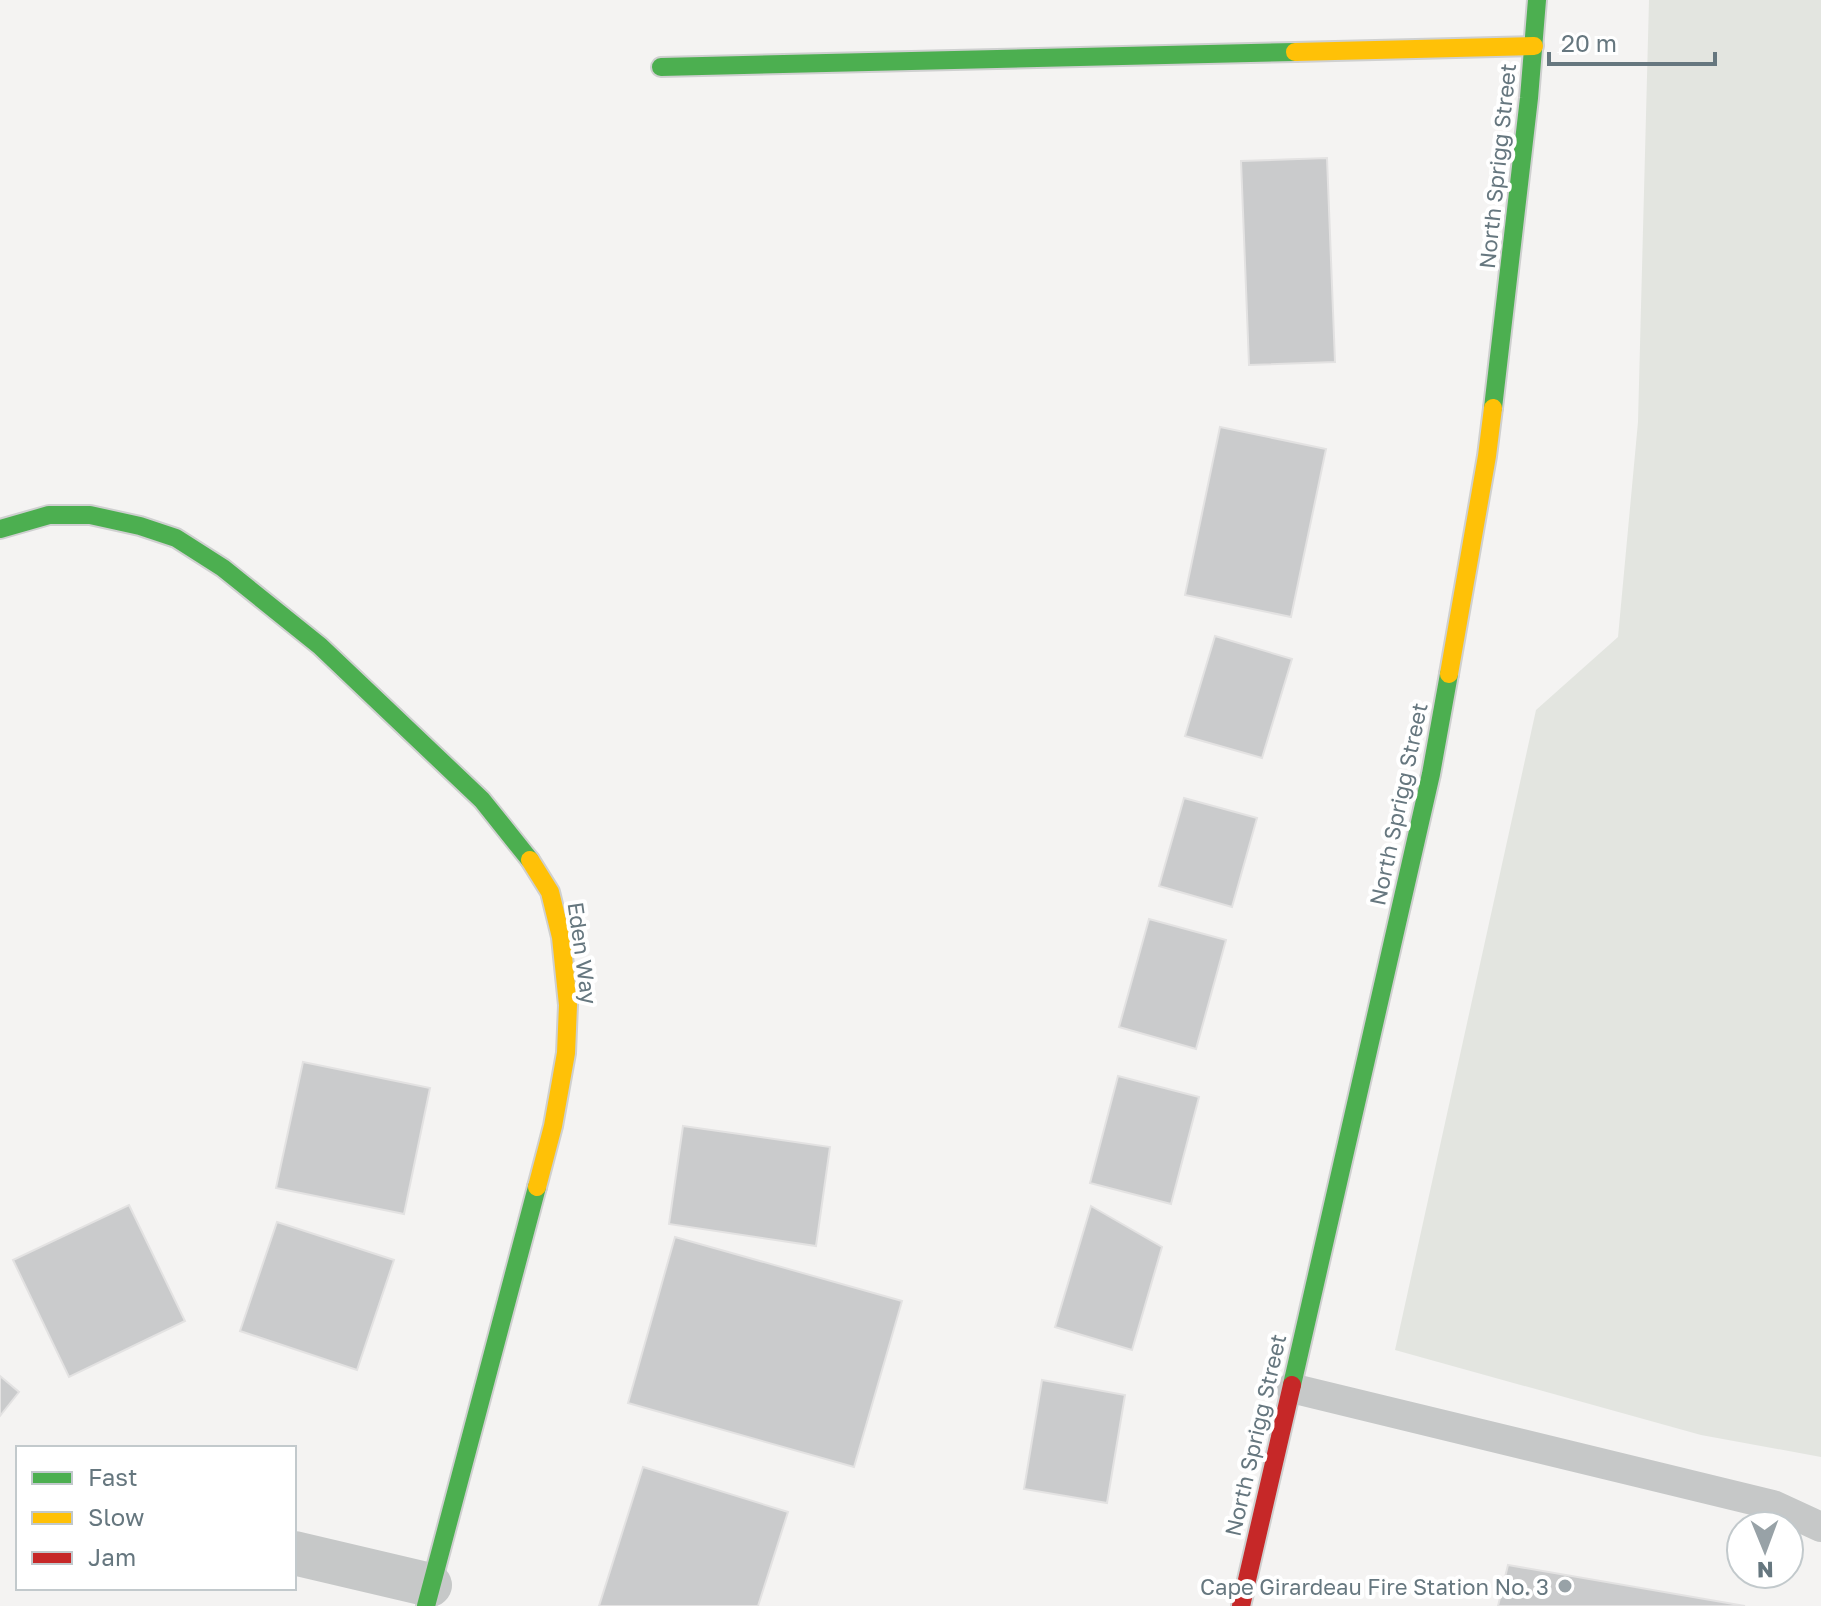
<svg xmlns="http://www.w3.org/2000/svg" width="1821" height="1606" viewBox="0 0 1821 1606" font-family="'Golos Text',sans-serif">
<style>
.green{fill:#e3e5e0}
.building{fill:#cacbcc;stroke:#e3e2e2;stroke-width:2}
.lines{fill:none;stroke-linecap:round;stroke-linejoin:round}
.fast-casing{stroke:#cfd0d0;stroke-width:22}
.slow-casing{stroke:#cfd0d0;stroke-width:22}
.jam-casing{stroke:#cfd0d0;stroke-width:22}
.lane{stroke:#c6c8c8;stroke-width:30}
.street{stroke:#c6c8c8;stroke-width:44}
.fast{stroke:#4caf50;stroke-width:18}
.slow{stroke:#ffc107;stroke-width:18}
.jam{stroke:#c62828;stroke-width:18}
.poi-dot{fill:#98a2a7;stroke:#fff;stroke-width:3}
.labels{text-anchor:middle;dominant-baseline:central;stroke-width:8;stroke-linejoin:round;paint-order:stroke}
.street-label{font-size:22px;fill:#66777f;stroke:#fff}
.poi-label{font-size:22px;fill:#66777f;stroke:#fff;text-anchor:end}
</style>
<rect width="100%" height="100%" fill="#f4f3f2"/>
<path class="green" d="M1649 0H1821V1457L1701 1435 1395 1350 1536 710 1618 637 1638 422Z"/>
<path class="building" d="M1327 158 1335 362 1249 365 1241 161Z
M1220 427 1326 449 1291 617 1185 595Z
M1215 636 1292 659 1262 758 1185 736Z
M1184 798 1257 818 1232 907 1159 886Z
M1149 919 1226 940 1196 1049 1119 1027Z
M303 1062 430 1088 404 1214 276 1188Z
M1118 1076 1199 1097 1171 1204 1090 1183Z
M683 1126 830 1147 816 1246 669 1224Z
M129 1205 185 1321 69 1377 13 1260Z
M1091 1206 1162 1247 1132 1350 1055 1327Z
M277 1222 394 1260 357 1370 240 1331Z
M675 1237 902 1301 854 1467 628 1403Z
M0 1376 19 1392 0 1416Z
M1042 1380 1125 1395 1107 1503 1024 1489Z
M643 1467 788 1512 758 1606H599Z
M1508 1565 1745 1606H1498Z"/>
<g class="lines">
<g class="fast-casing">
<path id="fast" d="M661 67 1295 52
M1493 408 1529 98 1537 0
M0 529 49 515H90L140 526 176 538 223 568 320 646 482 800 530 860
M1292 1385 1431 774 1449 674
M426 1606 537 1187"/>
</g>
<g class="slow-casing">
<path id="slow" d="M1295 52 1534 46
M1449 674 1487 456 1493 408
M530 860 550 892 561 937 568 1005 566 1053 553 1126 537 1187"/>
</g>
<g class="jam-casing">
<path id="jam" d="M1241 1606 1292 1385"/>
</g>
<path class="lane" d="M1291 1388 1773 1505 1821 1527"/>
<path class="street" d="M294 1553 430 1585"/>
<use href="#fast" class="fast"/>
<use href="#slow" class="slow"/>
<use href="#jam" class="jam"/>
</g>
<circle class="poi-dot" cx="1565" cy="1586" r="8"/>
<g class="labels">
<g class="street-label">
<text transform="translate(1497 166) rotate(-84)">North Sprigg Street</text>
<text transform="translate(1398 804) rotate(-78)">North Sprigg Street</text>
<text transform="translate(583 953) rotate(82)">Eden Way</text>
<text transform="translate(1255 1435) rotate(-77)">North Sprigg Street</text>
</g>
<g class="poi-label">
<text x="1549" y="1586">Cape Girardeau Fire Station No. 3</text>
</g>
</g>
<rect x="16" y="1446" width="280" height="144" fill="#ffffff" stroke="#c2c9cc" stroke-width="2"/>
<rect x="32" y="1472" width="40" height="12" fill="#4caf50" stroke="#c2c9cc" stroke-width="2"/>
<text x="88" y="1486" font-size="24" fill="#66777f">Fast</text>
<rect x="32" y="1512" width="40" height="12" fill="#ffc107" stroke="#c2c9cc" stroke-width="2"/>
<text x="88" y="1526" font-size="24" fill="#66777f">Slow</text>
<rect x="32" y="1552" width="40" height="12" fill="#c62828" stroke="#c2c9cc" stroke-width="2"/>
<text x="88" y="1566" font-size="24" fill="#66777f">Jam</text>
<g transform="translate(1765 1550) rotate(179)"><circle r="38" fill="#ffffff" stroke="#c2c9cc" stroke-width="2"/>
<path d="M0-6L14 30L0 20L-14 30Z" fill="#98a2a7"/>
<text y="-12" font-size="22" font-weight="bold" text-anchor="middle" fill="#66777f">N</text>
</g>
<path d="M1549 52v12h166v-12" fill="none" stroke="#66777f" stroke-width="4"/>
<text x="1561" y="52" font-size="24" fill="#66777f" stroke="#ffffff" stroke-width="6" paint-order="stroke">20 m</text>
</svg>
